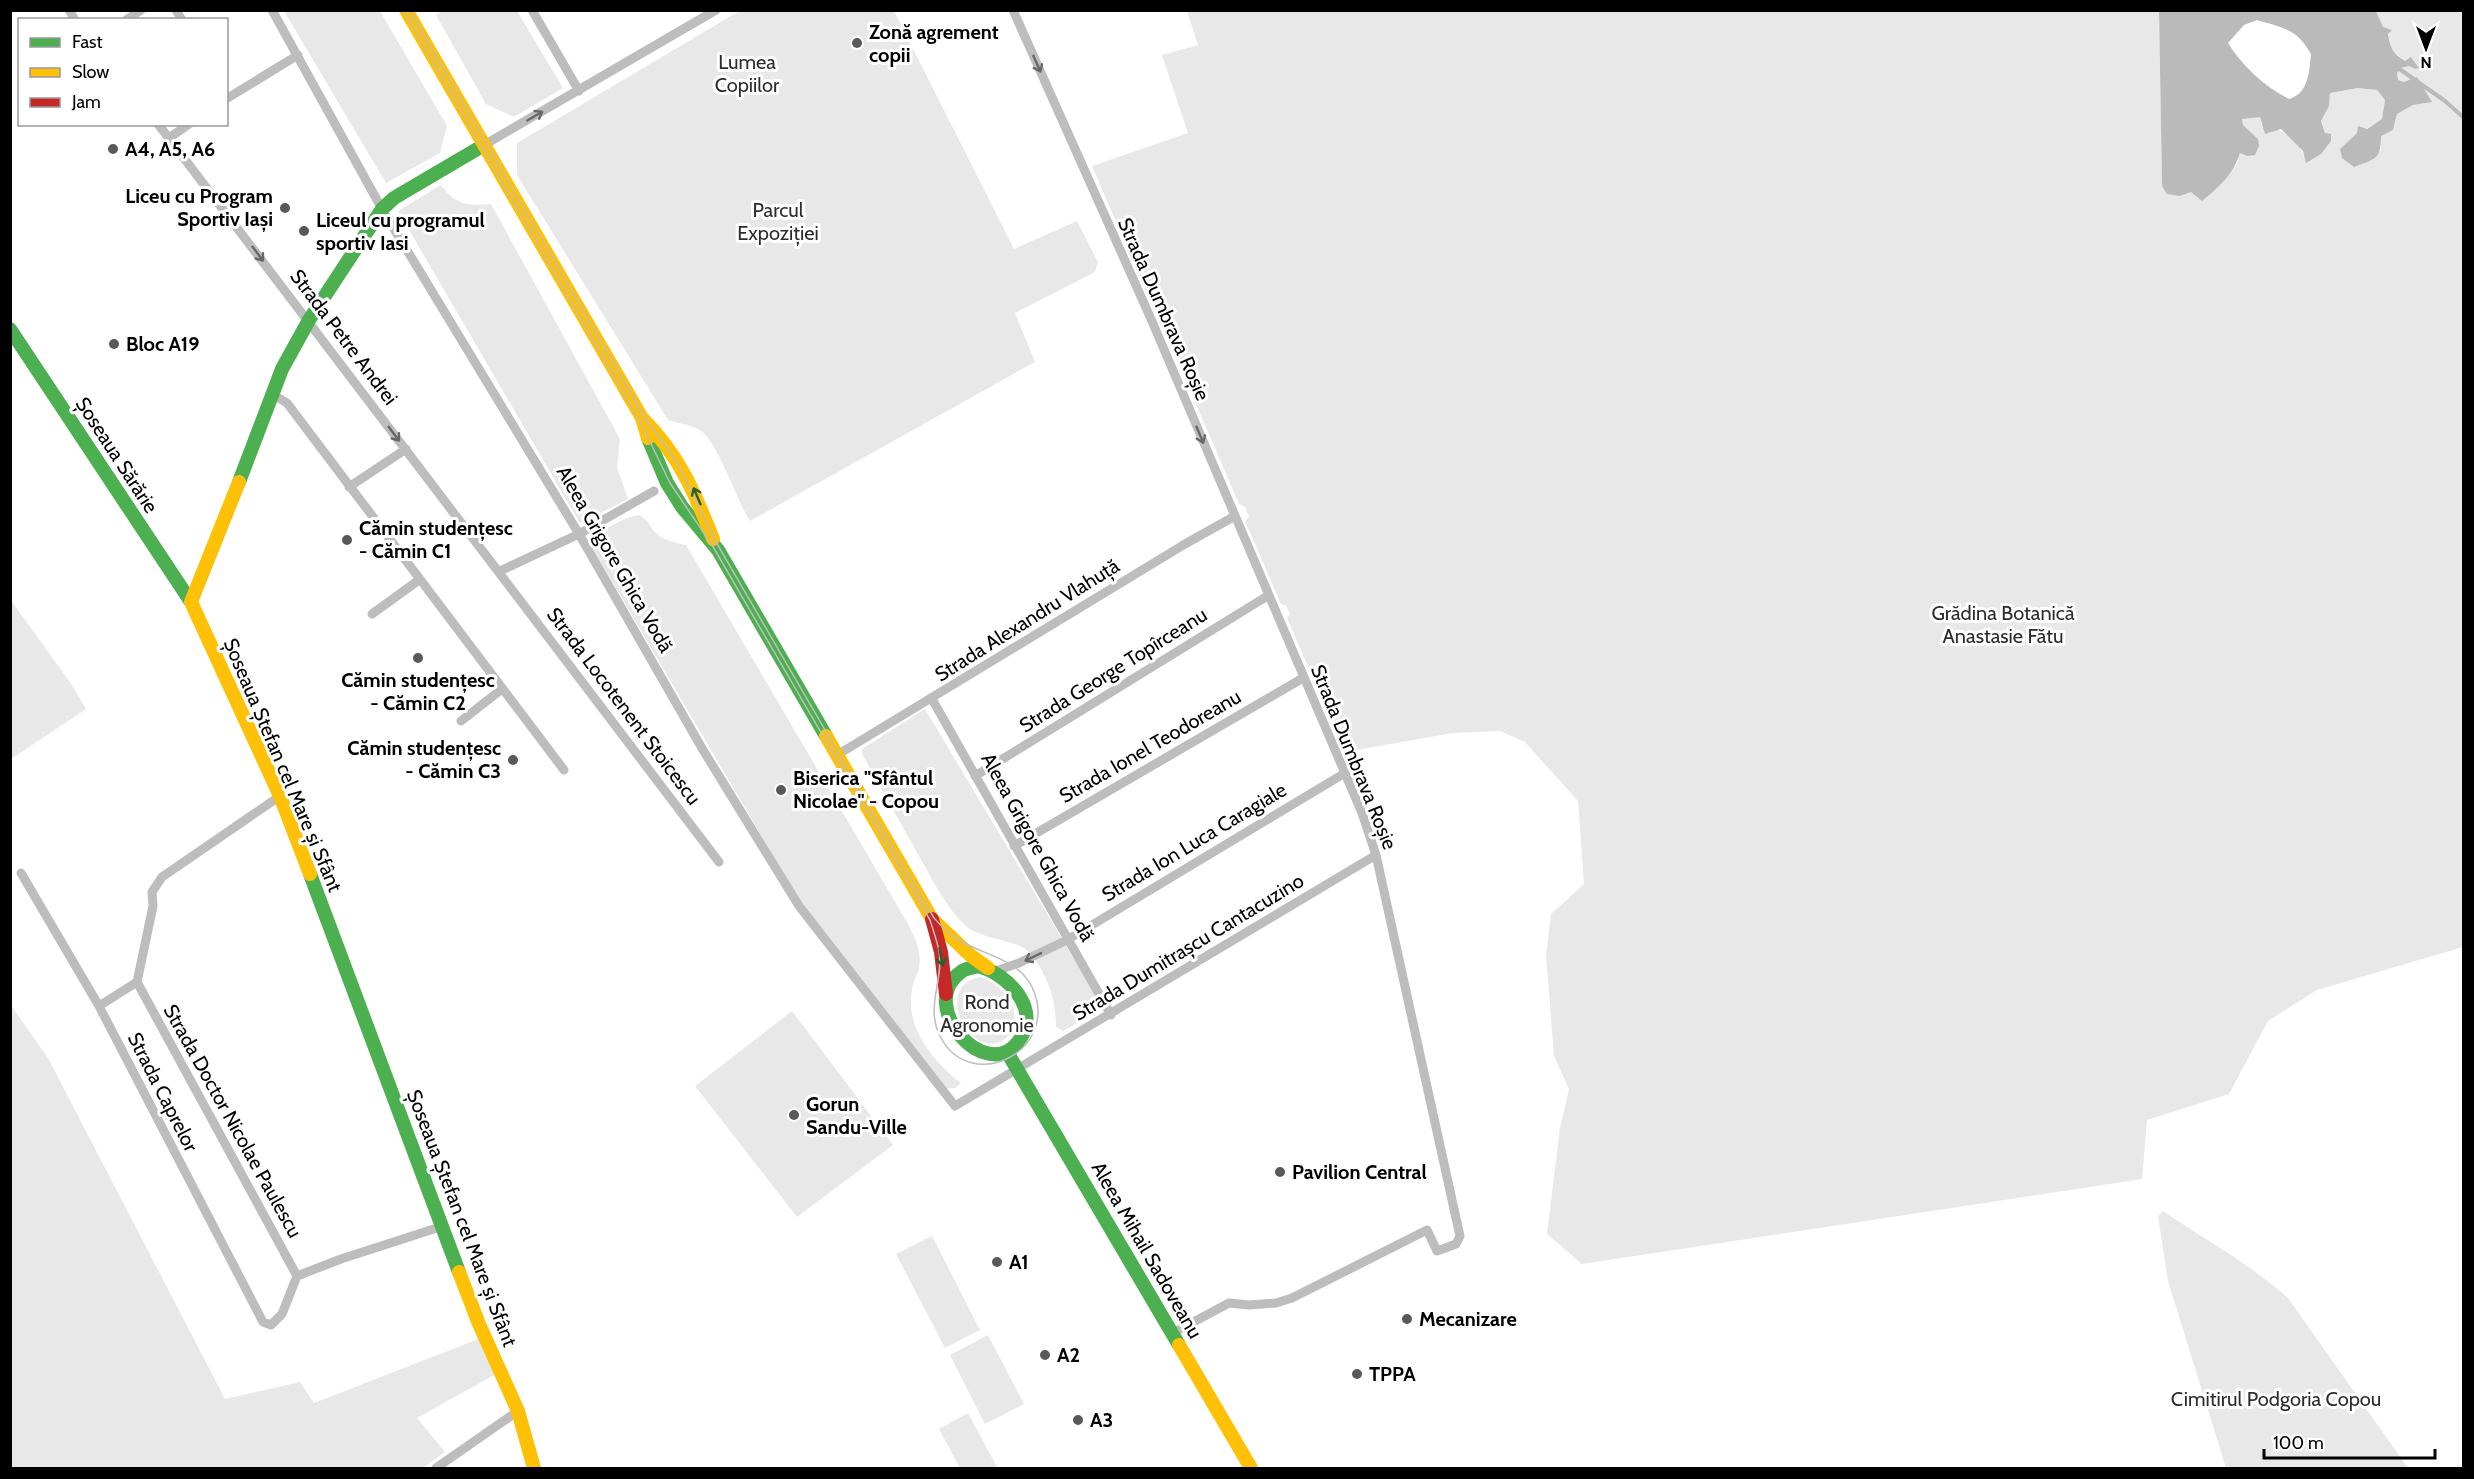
<svg xmlns="http://www.w3.org/2000/svg" width="2474" height="1479" viewBox="0 0 2474 1479" font-family="Cabin,sans-serif">
<style>
.green{fill:#e8e8e8}
.water{fill:#bababa;fill-rule:evenodd}
.lines{fill:none;stroke-linecap:round;stroke-linejoin:round}
.stream{stroke:#bababa;stroke-width:4}
.street{stroke:#bdbdbd;stroke-width:9}
.fast{stroke:#4caf50;stroke-width:14}
.slow{stroke:#ffc107;stroke-width:14}
.jam{stroke:#c62828;stroke-width:14}
.tram{stroke:#bdbdbd;stroke-width:1.5}
.oneway{stroke:#686868}
.oneway2{stroke:#2a602c}
.poi-dot{fill:#595959;stroke:#fff;stroke-width:2}
.labels{text-anchor:middle;dominant-baseline:central;stroke-width:6;stroke-linejoin:round;paint-order:stroke}
.poi-label{font-size:20px;font-weight:bold;fill:#000;stroke:#fff;text-anchor:start}
.park-label{font-size:20px;fill:#2c2c2c;stroke:#fff}
.street-label{font-size:20px;fill:#000;stroke:#fff}
</style>
<rect width="100%" height="100%" fill="#fff"/>
<path class="green" d="M444 10 517 11 563 88 514 117 486 104 436 15Z
M741 10 894 11 1014 249 1077 221 1098 262 1095 272 1015 313 1035 362 750 521C737 501 717 440 700 430 691 425 678 423 668 420L517 175V143Z
M2159 10 2162 186 2180 196 2191 192 2237 165 2240 153 2258 139 2243 125 2242 119 2260 116 2262 125C2286 130 2298 140 2307 162L2325 133 2321 120 2329 106 2330 93 2358 88 2377 90 2385 100 2382 120 2357 133 2340 149 2381 151V135L2393 130 2397 114 2413 105 2431 102 2398 80 2397 73 2401 68 2409 66C2397 52 2391 54 2388 33L2391 30 2383 28 2376 11H2463V947L2317 990 2268 1021 2229 1094 2147 1120 2142 1179 1582 1264 1547 1234 1560 1128 1569 1089 1554 1056 1546 955 1551 914 1584 884 1578 801 1525 742 1500 731 1453 733 1345 752 1287 618 1290 614 1286 605 1281 604 1245 521 1249 517 1245 507 1239 504 1161 323 1164 321 1159 308 1153 307 1124 243 1127 237 1124 227 1117 224 1092 166 1188 133 1162 55 1198 45 1187 11Z
M284 11H380L447 126 440 153 386 183Z
M441 185C456 205 466 206 491 204L620 439 617 467 628 499 580 523 398 211Z
M639 515C649 520 650 528 657 534 665 541 676 543 686 545L908 924C915 938 922 951 919 968 917 975 913 982 912 990 905 1028 933 1061 961 1083L955 1088H945L798 898 590 544C599 530 623 518 639 515Z
M10 599 72 685 86 709 11 759Z
M925 709 1102 1006 1098 1011 1063 1031 1056 1027C1056 1000 1048 977 1032 955 1018 938 983 941 966 926 947 909 932 879 920 858 901 823 881 789 862 754V749Z
M980 977C1000 984 1020 1003 1013 1026 1011 1032 1008 1038 1002 1041 968 1058 933 986 980 977Z
M10 1004 48 1058 225 1399 300 1382 314 1403 481 1338 494 1375 417 1418 445 1452 423 1468H11Z
M792 1011 893 1145 797 1217 695 1086Z
M2163 1211C2206 1240 2250 1264 2288 1298L2408 1468H2226L2168 1281 2158 1216Z
M932 1236 980 1330 945 1348 896 1254Z
M988 1335 1024 1404 985 1424 950 1355Z
M968 1413 997 1467 995 1468H960L939 1429Z"/>
<path class="water" d="M2159 11H2376L2383 27 2392 30 2388 34C2390 47 2393 54 2405 61L2411 57 2419 68 2415 69 2409 66 2401 68 2397 73 2398 80 2404 82 2417 77 2432 102 2413 105 2397 114 2393 130 2381 136C2381 160 2375 159 2354 167L2342 158 2340 149 2357 133 2358 126 2367 129 2382 119 2385 100 2377 90 2358 88 2330 93 2329 106 2321 121 2325 133 2331 134V141L2321 154 2306 163 2303 151 2281 129 2265 134 2260 117 2242 119 2243 125 2258 139 2259 146 2255 155 2247 156 2240 153C2233 175 2219 187 2202 201L2191 192 2180 196 2167 194 2162 186ZM2257 20C2284 28 2297 29 2311 54 2309 72 2309 93 2289 99 2264 86 2243 67 2228 43L2244 25Z"/>
<g class="lines">
<path class="stream" d="M2398 68 2445 101 2464 118"/>
<path class="street" d="M69 10 75 20
M176 10 182 20
M272 10 382 209 579 534 703 750 799 906 955 1106 1376 855
M532 10 579 91
M1013 10 1151 319 1362 813 1376 855 1460 1236 1456 1244 1437 1251 1427 1230 1292 1298 1276 1303 1249 1305 1229 1303 1173 1333
M126 20 141 10
M226 99 298 55
M158 124 719 862
M169 138 189 124
M484 145 716 10
M272 394 287 403 564 770
M349 487 406 449
M500 571 579 534 654 491
M372 614 419 580
M932 699 1111 1015
M461 721 502 689
M837 755 1185 544 1235 516
M975 776 1269 595
M1014 846 1303 678
M21 873 99 1006 263 1322 271 1325 282 1314 297 1276 341 1259 443 1226
M996 971 1019 963 1067 940 1345 773
M137 982 297 1276
M137 982 153 906 152 892 162 877 280 796
M99 1006 137 982
M436 1468 518 1411"/>
<path class="fast" d="M10 329 191 602
M648 438 667 483 682 507 718 550 826 736
M239 482 282 369 309 320 382 209 394 198 484 145
M310 874 459 1272
M978 966C1008 974 1043 1010 1018 1042 985 1085 915 1004 961 972 965 968 973 968 978 966Z
M1007 1052 1179 1345"/>
<path class="slow" d="M406 10 642 418 648 438
M642 418C679 455 694 491 713 539
M239 482 191 602 280 796 310 874
M826 736 932 919 970 955 988 968
M459 1272 479 1324 518 1411 534 1468
M1179 1345 1251 1468"/>
<path class="jam" d="M932 919 941 952 946 994"/>
<path class="tram" d="M403 10 640 421 670 483 712 545 930 920C933 930 937 941 939 951 944 980 925 1007 940 1036 970 1096 1062 1051 1032 987 1018 958 982 955 957 939 948 934 941 925 934 918L716 542 677 462 645 418 409 10"/>
</g>
<defs><path id="oneway-shaft" d="M-6 0H5M1.5-3L5.5 0L1.5 3" fill="none" stroke-width="1.6" stroke-linecap="round" stroke-linejoin="round" transform="scale(1.5)"/></defs>
<g class="oneway">
<use href="#oneway-shaft" transform="translate(1037 64) rotate(66)"/>
<use href="#oneway-shaft" transform="translate(535 116) rotate(-30)"/>
<use href="#oneway-shaft" transform="translate(258 254) rotate(53)"/>
<use href="#oneway-shaft" transform="translate(394 434) rotate(53)"/>
<use href="#oneway-shaft" transform="translate(1200 435) rotate(67)"/>
<use href="#oneway-shaft" transform="translate(1033 957) rotate(154)"/>
</g>
<g class="oneway2">
<use href="#oneway-shaft" transform="translate(697 496) rotate(-113)"/>
<use href="#oneway-shaft" transform="translate(941 957) rotate(80)"/>
</g>
<g class="poi-dot">
<circle cx="857" cy="43" r="6"/>
<circle cx="113" cy="149" r="6"/>
<circle cx="285" cy="208" r="6"/>
<circle cx="304" cy="231" r="6"/>
<circle cx="114" cy="344" r="6"/>
<circle cx="347" cy="540" r="6"/>
<circle cx="418" cy="658" r="6"/>
<circle cx="513" cy="760" r="6"/>
<circle cx="781" cy="790" r="6"/>
<circle cx="794" cy="1115" r="6"/>
<circle cx="1280" cy="1172" r="6"/>
<circle cx="997" cy="1262" r="6"/>
<circle cx="1407" cy="1319" r="6"/>
<circle cx="1045" cy="1355" r="6"/>
<circle cx="1357" cy="1374" r="6"/>
<circle cx="1078" cy="1420" r="6"/>
</g>
<g class="labels">
<g class="poi-label">
<text x="869" y="32">Zonă agrement<tspan x="869" dy="23">copii</tspan></text>
<text x="125" y="149">A4, A5, A6</text>
<text x="273" y="196" text-anchor="end">Liceu cu Program<tspan x="273" dy="23">Sportiv Iași</tspan></text>
<text x="316" y="220">Liceul cu programul<tspan x="316" dy="23">sportiv Iasi</tspan></text>
<text x="126" y="344">Bloc A19</text>
<text x="359" y="528">Cămin studențesc<tspan x="359" dy="23">- Cămin C1</tspan></text>
<text x="418" y="680" text-anchor="middle">Cămin studențesc<tspan x="418" dy="23">- Cămin C2</tspan></text>
<text x="501" y="748" text-anchor="end">Cămin studențesc<tspan x="501" dy="23">- Cămin C3</tspan></text>
<text x="793" y="778">Biserica "Sfântul<tspan x="793" dy="23">Nicolae" - Copou</tspan></text>
<text x="806" y="1104">Gorun<tspan x="806" dy="23">Sandu-Ville</tspan></text>
<text x="1292" y="1172">Pavilion Central</text>
<text x="1009" y="1262">A1</text>
<text x="1419" y="1319">Mecanizare</text>
<text x="1057" y="1355">A2</text>
<text x="1369" y="1374">TPPA</text>
<text x="1090" y="1420">A3</text>
</g>
<g class="park-label">
<text x="747" y="62">Lumea<tspan x="747" dy="23">Copiilor</tspan></text>
<text x="778" y="210">Parcul<tspan x="778" dy="23">Expoziției</tspan></text>
<text x="2003" y="613">Grădina Botanică<tspan x="2003" dy="23">Anastasie Fătu</tspan></text>
<text x="987" y="1002">Rond<tspan x="987" dy="23">Agronomie</tspan></text>
<text x="2276" y="1399">Cimitirul Podgoria Copou</text>
</g>
<g class="street-label">
<text transform="translate(1164 309) rotate(66)">Strada Dumbrava Roșie</text>
<text transform="translate(344 337) rotate(53)">Strada Petre Andrei</text>
<text transform="translate(117 455) rotate(57)">Șoseaua Sărărie</text>
<text transform="translate(615 559) rotate(60)">Aleea Grigore Ghica Vodă</text>
<text transform="translate(1027 620) rotate(-32)">Strada Alexandru Vlahuță</text>
<text transform="translate(1113 670) rotate(-32)">Strada George Topîrceanu</text>
<text transform="translate(624 706) rotate(53)">Strada Locotenent Stoicescu</text>
<text transform="translate(1150 746) rotate(-30)">Strada Ionel Teodoreanu</text>
<text transform="translate(1354 757) rotate(68)">Strada Dumbrava Roșie</text>
<text transform="translate(283 765) rotate(67)">Șoseaua Ștefan cel Mare și Sfânt</text>
<text transform="translate(1194 842) rotate(-31)">Strada Ion Luca Caragiale</text>
<text transform="translate(1038 847) rotate(61)">Aleea Grigore Ghica Vodă</text>
<text transform="translate(1188 947) rotate(-31)">Strada Dumitrașcu Cantacuzino</text>
<text transform="translate(163 1092) rotate(63)">Strada Caprelor</text>
<text transform="translate(233 1121) rotate(61)">Strada Doctor Nicolae Paulescu</text>
<text transform="translate(462 1218) rotate(69)">Șoseaua Ștefan cel Mare și Sfânt</text>
<text transform="translate(1147 1250) rotate(60)">Aleea Mihail Sadoveanu</text>
</g>
</g>
<rect width="2474" height="1479" fill="none" stroke="#000000" stroke-width="24"/>
<rect x="18" y="18" width="210" height="108" fill="#ffffff" stroke="#999999" stroke-width="1.5"/>
<rect x="30" y="38" width="30" height="9" fill="#4caf50" stroke="#999999" stroke-width="1.5"/>
<text x="72" y="48" font-size="18" fill="#000000">Fast</text>
<rect x="30" y="68" width="30" height="9" fill="#ffc107" stroke="#999999" stroke-width="1.5"/>
<text x="72" y="78" font-size="18" fill="#000000">Slow</text>
<rect x="30" y="98" width="30" height="9" fill="#c62828" stroke="#999999" stroke-width="1.5"/>
<text x="72" y="108" font-size="18" fill="#000000">Jam</text>
<g transform="translate(2426 48) rotate(180)" stroke="#ffffff" stroke-width="4.5" paint-order="stroke">
<path d="M0-4.5L10 22L0 15L-10 22Z" fill="#000000"/>
<text y="-9" font-size="16" font-weight="bold" text-anchor="middle" fill="#000000">N</text>
</g>
<path d="M2264 1449v9h171v-9" fill="none" stroke="#000000" stroke-width="3"/>
<text x="2273" y="1449" font-size="18" fill="#000000" stroke="#ffffff" stroke-width="4.5" paint-order="stroke">100 m</text>
</svg>
